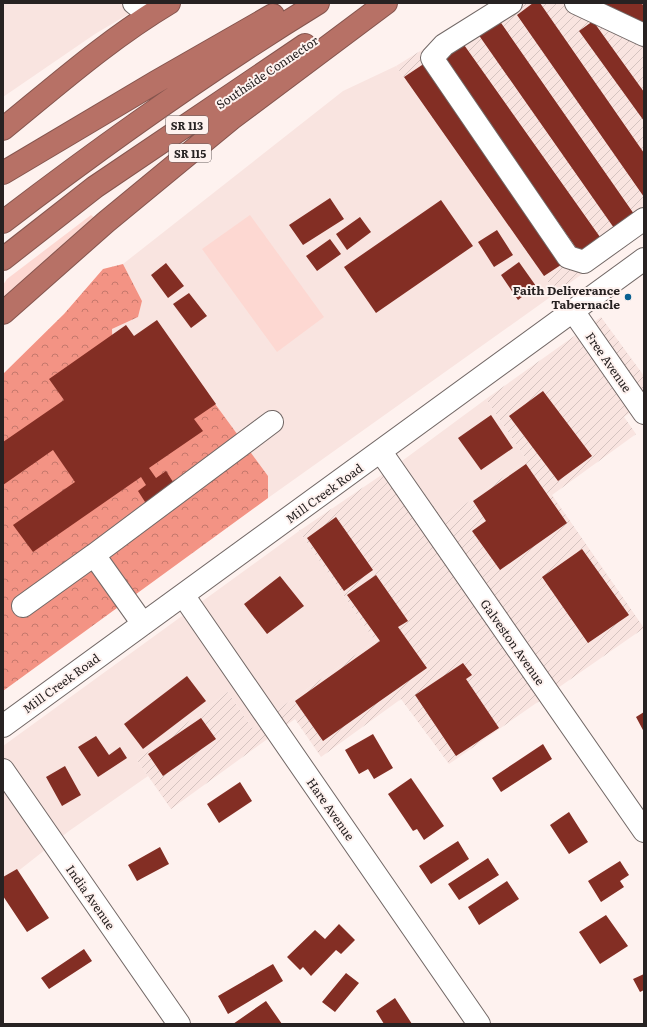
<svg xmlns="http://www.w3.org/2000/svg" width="647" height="1027" viewBox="0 0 647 1027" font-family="Literata,serif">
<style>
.built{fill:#f9e4e0}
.industrial{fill:url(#industrial-furrows)}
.green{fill:#fdd8d2}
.forest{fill:url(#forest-crowns)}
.building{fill:#832e24}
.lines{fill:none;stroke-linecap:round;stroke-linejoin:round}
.minor-casing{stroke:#726866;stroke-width:24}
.highway-casing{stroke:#85554e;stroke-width:24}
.minor{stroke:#fff;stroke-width:22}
.highway{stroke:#b77166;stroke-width:22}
.poi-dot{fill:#096091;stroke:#fef2ef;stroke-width:1.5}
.labels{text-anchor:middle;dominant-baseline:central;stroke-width:4;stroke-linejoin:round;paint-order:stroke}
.shield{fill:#fef2ef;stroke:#686060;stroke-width:1}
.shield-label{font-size:11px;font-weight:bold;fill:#272222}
.street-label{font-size:12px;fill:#272222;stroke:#fef2ef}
.poi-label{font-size:12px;font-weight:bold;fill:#272222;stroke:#fef2ef;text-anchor:end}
</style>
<defs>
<pattern id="industrial-furrows" width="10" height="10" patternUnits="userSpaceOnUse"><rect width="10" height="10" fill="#f9e4e0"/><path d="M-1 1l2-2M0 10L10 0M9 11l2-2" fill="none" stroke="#d5c3c0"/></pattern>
<pattern id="forest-crowns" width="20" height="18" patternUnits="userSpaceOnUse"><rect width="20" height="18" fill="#f39384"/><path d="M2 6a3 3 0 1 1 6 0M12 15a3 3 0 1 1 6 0" fill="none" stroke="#c5786c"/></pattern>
</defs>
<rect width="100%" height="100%" fill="#fef2ef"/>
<path class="built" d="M3 3H147L95 34 3 97Z
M396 66 556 293 268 498V476L113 353 112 329 138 317 142 301 123 264 343 91Z
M486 399 527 460 443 520 402 461Z
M299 531 375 641 252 728 228 692 137 760 148 776 69 831 3 883V746Z"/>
<path class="industrial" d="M498 3H639L644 5V229L556 293 396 66Z
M601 317 644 376V402L624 417 636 434 552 495 644 628 449 764 401 699 321 757 295 719 171 809 137 760 228 692 252 728 375 641 299 531 402 461 443 520 527 460 486 399Z"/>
<path class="green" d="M91 215 96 219 3 305V285L7 279Z
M250 215 324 317 277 352 202 249Z"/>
<path class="forest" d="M123 264 142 301 138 317 112 329 113 353 199 382 268 476V498L3 691V374L64 314 103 269Z"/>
<path class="building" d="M533 3H540L644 153V197L517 15Z
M596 3H639L644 5V26Z
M499 20 634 214 614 228 478 34Z
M593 21 644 92V121L579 31Z
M462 42 600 237 579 252 442 56Z
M425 63 564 263 544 276 404 77Z
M330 198 344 219 303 245 289 225Z
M441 200 473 246 376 313 344 267Z
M360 217 371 232 347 250 336 234Z
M497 230 513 255 494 267 478 242Z
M330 239 341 254 317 271 306 256Z
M519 262 536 286 518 300 501 275Z
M166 263 184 286 168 298 151 275Z
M189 293 207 316 191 328 173 304Z
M157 320 216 404 194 419 203 431 149 468 156 478 166 471 175 485 147 505 138 491 146 485 141 477 33 552 13 525 75 482 53 450 3 485V442L64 400 49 379 126 325 134 336Z
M543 391 592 456 558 481 509 416Z
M491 415 513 448 481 470 458 438Z
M526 464 567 523 500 570 472 531 486 521 473 501Z
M336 517 373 570 344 591 307 538Z
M582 549 629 615 588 643 542 577Z
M376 575 408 621 398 627 427 668 323 741 295 701 380 641 347 595Z
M280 576 304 606 267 634 244 604Z
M463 663 472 675 466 679 499 728 456 756 415 695Z
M187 676 206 701 143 749 124 724Z
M644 712V732L636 717Z
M201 718 216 739 163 776 148 754Z
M373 734 393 768 374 779 368 769 359 774 345 750Z
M96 736 109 755 120 747 127 758 98 777 78 747Z
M543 744 552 759 501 792 492 778Z
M65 766 81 795 62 806 46 777Z
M411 778 444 826 424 840 417 829 413 831 388 794Z
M240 782 252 801 219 823 207 804Z
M569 812 588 842 569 854 550 825Z
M458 841 469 859 431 884 419 866Z
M160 847 169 864 137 881 128 865Z
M488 858 499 875 459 900 448 884Z
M620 861 629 875 620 881 624 887 601 902 588 881Z
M17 869 49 918 27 932 3 896V877Z
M507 881 519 899 479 925 468 907Z
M606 915 628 946 600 964 579 932Z
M339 924 355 940 341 954 336 950 311 976 303 967 300 970 287 957 315 930 325 939Z
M84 949 92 961 49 989 41 978Z
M273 964 283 981 228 1014 218 996Z
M346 973 359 983 335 1012 322 1002Z
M644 974V990L640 992 633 979Z
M395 998 412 1024H384L376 1011Z
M266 1001 282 1024H233Z"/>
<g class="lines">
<g class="minor-casing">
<path id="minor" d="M134 3 149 15
M511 3 444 45 432 58 568 257 584 262 644 219
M576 3 644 35
M573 311 644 413
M381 452 644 831
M94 555 272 422
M183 595 479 1024
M23 606 94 555 143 624
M3 726 644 259
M3 770 179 1024"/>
</g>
<g class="highway-casing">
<path id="highway" d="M3 129C57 85 109 39 169 3
M3 173 156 82 273 15
M3 222C105 144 209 70 318 3
M3 259 95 187 305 45
M3 313 106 222 231 119 386 3"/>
</g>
<use href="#minor" class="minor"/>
<use href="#highway" class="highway"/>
</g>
<circle class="poi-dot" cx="628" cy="297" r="4"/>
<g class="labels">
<g class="shield">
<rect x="166" y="116" width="42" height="18" rx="3"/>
<rect x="169" y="144" width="42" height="18" rx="3"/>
</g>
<g class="shield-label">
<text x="187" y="125">SR 113</text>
<text x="190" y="153">SR 115</text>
</g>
<g class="street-label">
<text transform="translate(267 72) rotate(-34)">Southside Connector</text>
<text transform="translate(609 362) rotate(55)">Free Avenue</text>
<text transform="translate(324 493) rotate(-36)">Mill Creek Road</text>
<text transform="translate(513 642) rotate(55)">Galveston Avenue</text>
<text transform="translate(61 683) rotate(-36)">Mill Creek Road</text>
<text transform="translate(331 809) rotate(55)">Hare Avenue</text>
<text transform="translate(91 897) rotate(55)">India Avenue</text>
</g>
<g class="poi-label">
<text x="620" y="290">Faith Deliverance<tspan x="620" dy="14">Tabernacle</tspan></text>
</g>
</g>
<rect width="647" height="1027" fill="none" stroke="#272222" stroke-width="8"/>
</svg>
